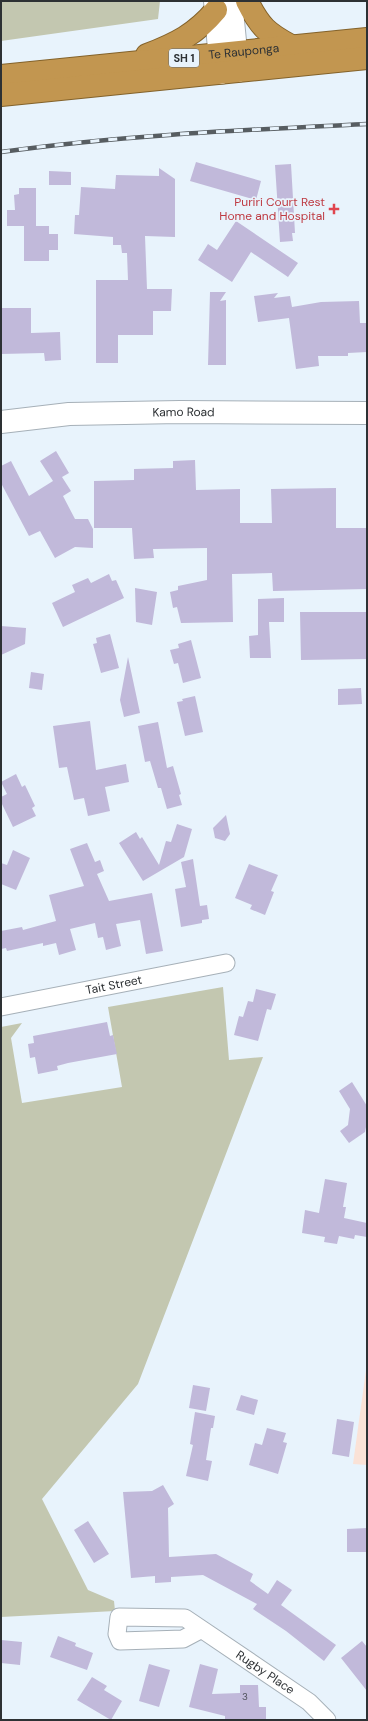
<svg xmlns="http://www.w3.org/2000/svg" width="368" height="1721" viewBox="0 0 368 1721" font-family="'DM Sans',sans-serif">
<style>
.education{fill:#fae2d7}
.green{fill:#c3c7b0}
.building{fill:#c1b9da}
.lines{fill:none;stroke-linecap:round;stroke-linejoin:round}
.minor-casing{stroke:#a6b0b8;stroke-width:19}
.secondary-casing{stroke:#a6b0b8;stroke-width:24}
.trunk-casing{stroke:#83622a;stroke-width:24}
.minor{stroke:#fff;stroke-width:17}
.secondary{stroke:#fff;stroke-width:22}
.trunk{stroke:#c29650;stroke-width:22}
.rail-casing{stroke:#575d61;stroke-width:4.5}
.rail{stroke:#e8f3fc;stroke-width:3;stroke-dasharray:9;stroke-linecap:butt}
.health-dot{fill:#e0444e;stroke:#e8f3fc;stroke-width:1.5}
.labels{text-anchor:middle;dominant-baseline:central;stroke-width:3.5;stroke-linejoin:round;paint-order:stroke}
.number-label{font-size:10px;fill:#52535e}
.shield{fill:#e8f3fc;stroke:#656b70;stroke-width:1}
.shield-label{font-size:11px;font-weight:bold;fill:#2d3134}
.street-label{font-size:12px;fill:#2d3134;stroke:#e8f3fc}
.health-label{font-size:12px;fill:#be3a42;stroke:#e8f3fc;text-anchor:end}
</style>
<rect width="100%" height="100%" fill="#e8f3fc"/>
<path class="education" d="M367 1363V1465L353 1464Z"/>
<path class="green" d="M1 1H160L158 19 1 41Z
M223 987 229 1060 263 1057 138 1384 42 1499 88 1590 114 1601 115 1611 1 1617V1027L22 1023 11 1038 22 1103 122 1087 108 1007Z"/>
<path class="building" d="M196 162 261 181 256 200 190 181Z
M291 164 295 233H292L293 241 280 242 275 165Z
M159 168 175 179V237L145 236 147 289H172L171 311H153V335H118V363H96V280H128L127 253H122L121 245H113V237L74 234 75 215H79L81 187 115 189 116 175 159 176Z
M49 171 71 172V185H49Z
M19 188H36V226H49V234H58V250H49V261H24V226H7V210H15L14 195 19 194Z
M236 221 298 263 288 277 251 252 232 282 198 260 208 244 217 250Z
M210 292H226L220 301 226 300V365H208Z
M278 293 274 298 290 296 292 307 321 302 359 301 360 323H367V352L348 353V356H318L319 366 296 369 289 318 258 322 254 296Z
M1 308H31V333L60 332 61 360 45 361 44 353 1 354Z
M56 451 69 473 62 477 71 491 63 496 75 519H88L93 529V548L75 547 55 558 40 531 29 536 1 483V466L11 461 29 496 53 481 40 461Z
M195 460 196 490 240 489V523H272L271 489 336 488V528H367V589L273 591 272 573 232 574 233 622 181 623 177 607 173 608 170 592 178 590V586L207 580V548L153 549 154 558 134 559 132 528H94V481L134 480V469L173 468V461Z
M109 574 112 581 116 580 124 598 63 627 52 603 75 592 72 585 88 578 91 583Z
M135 588 157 592 152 625 136 622Z
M284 598V622H269L271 658H250L249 636 258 635V599Z
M300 612H367V659L301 660Z
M1 626 26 628 25 644 1 655Z
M110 634 119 668 101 673 93 644 97 643 96 638Z
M191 640 201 678 183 683 178 663 174 664 170 650 179 648 178 644Z
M128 657 140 713 124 717 120 700Z
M31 672 44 674 42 690 29 688Z
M361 688 362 704 338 705V689Z
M195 696 203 732 185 736 177 702 183 701 182 699Z
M90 721 96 770 126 764 129 782 105 787 110 811 88 816 84 798 74 800 67 767 59 768 53 726Z
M158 722 167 768 173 766 181 794 179 795 182 805 167 809 161 788H158L150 761 145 762 138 726Z
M16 774 22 787 25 785 35 806 32 808 36 816 13 827 1 802V797L7 794 1 782Z
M226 815 230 834 225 841 215 838 213 828Z
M177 824 192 829 184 857 143 881 119 843 136 832 140 839 142 837 159 865 166 841 171 842Z
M87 843 95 862 100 860 104 871 97 874 109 901 152 893 163 951 146 954 140 920 116 924 121 946 106 950 103 937 98 938 95 923 70 929 76 950 59 955 56 943 43 946V943L7 951 6 948 1 949V931L22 927 23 930 56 921 49 895 84 886 70 849Z
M13 850 30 858 16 890 1 884V863L7 865Z
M193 859 200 906 207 905 209 919 202 920V923L181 927 175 889 186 887 181 862Z
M249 864 278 875 271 891 274 892 265 915 250 909 252 905 235 898Z
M256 989 276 994 271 1010 267 1009 258 1041 234 1035 239 1016 243 1017 248 1001 253 1002Z
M107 1022 110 1036 113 1035 117 1054 68 1063 57 1066 58 1070 38 1074 35 1057 30 1058 28 1044 34 1043 33 1036Z
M352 1082 367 1106V1122L365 1132 349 1143 340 1131 348 1125 350 1109 339 1091Z
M325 1179 347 1183 343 1207H346L344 1218 367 1223V1237L355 1235 354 1239 339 1236 337 1244 324 1242 325 1237 302 1233 305 1210 319 1213Z
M193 1385 210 1388 206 1411 189 1408Z
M241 1395 258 1400 254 1415 236 1410Z
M195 1412 215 1416 213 1428H211L206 1460 212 1461 208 1481 186 1476 193 1445 190 1444Z
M337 1419 354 1422 349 1457 332 1454Z
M267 1428 286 1433 283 1442 287 1443 278 1474 249 1465 255 1443 262 1445Z
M163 1485 174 1504 168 1508 169 1557 216 1554 253 1574 250 1581 268 1594 277 1580 292 1590 281 1605 336 1645 324 1661 286 1631 253 1609 257 1604 203 1575 171 1577V1582L155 1583V1576L131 1578 123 1492 152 1491Z
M88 1521 109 1554 94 1563 74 1530Z
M367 1528V1552H347V1529Z
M58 1636 76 1643 75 1646 93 1653 87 1670 50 1657Z
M1 1640 22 1642 20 1665 1 1663Z
M362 1641 367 1647V1691L341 1658Z
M149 1664 170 1670 159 1707 139 1701Z
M200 1664 218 1669 212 1694 240 1693V1685H258L259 1707H266V1720H225V1716L189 1707Z
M92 1677 107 1686 104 1690 122 1701 111 1720 77 1700Z"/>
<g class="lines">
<g class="minor-casing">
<g id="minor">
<path id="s1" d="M1 1007 226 963"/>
<path id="s2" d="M200 1630 183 1639 120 1641 117 1634 119 1617 185 1618 309 1702 327 1720"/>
</g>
</g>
<g class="secondary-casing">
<g id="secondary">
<path d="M215 1 221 73"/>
<path d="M231 1 238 71"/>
<path id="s3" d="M1 422 69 414 180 412 367 413"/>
</g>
</g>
<g class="trunk-casing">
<g id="trunk">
<path d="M247 1C260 27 267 33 291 46"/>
<path d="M147 55C176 44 196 34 216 10"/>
<path id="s4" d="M1 76 367 39"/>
<path d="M1 95 367 58"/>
</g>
</g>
<use href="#minor" class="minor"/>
<use href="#secondary" class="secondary"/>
<use href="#trunk" class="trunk"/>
<g class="rail-casing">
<path id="rail" d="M1 152C122 135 245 130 367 124"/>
</g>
<use href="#rail" class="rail"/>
</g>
<path class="health-dot" d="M332 203h4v4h4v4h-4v4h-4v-4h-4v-4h4z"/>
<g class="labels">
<g class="number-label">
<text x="245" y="1696">3</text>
</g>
<rect class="shield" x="169" y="49" width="30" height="18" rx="3"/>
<g class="shield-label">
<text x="184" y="58">SH 1</text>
</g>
<g class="street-label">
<text stroke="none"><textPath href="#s4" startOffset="244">Te Rauponga</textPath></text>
<text stroke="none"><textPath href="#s3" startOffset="183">Kamo Road</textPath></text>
<text stroke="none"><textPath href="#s1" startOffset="115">Tait Street</textPath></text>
<text stroke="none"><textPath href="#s2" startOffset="270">Rugby Place</textPath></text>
</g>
<g class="health-label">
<text x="325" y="202">Puriri Court Rest<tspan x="325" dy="14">Home and Hospital</tspan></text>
</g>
</g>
<rect width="368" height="1721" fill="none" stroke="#2d3134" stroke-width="4"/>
</svg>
